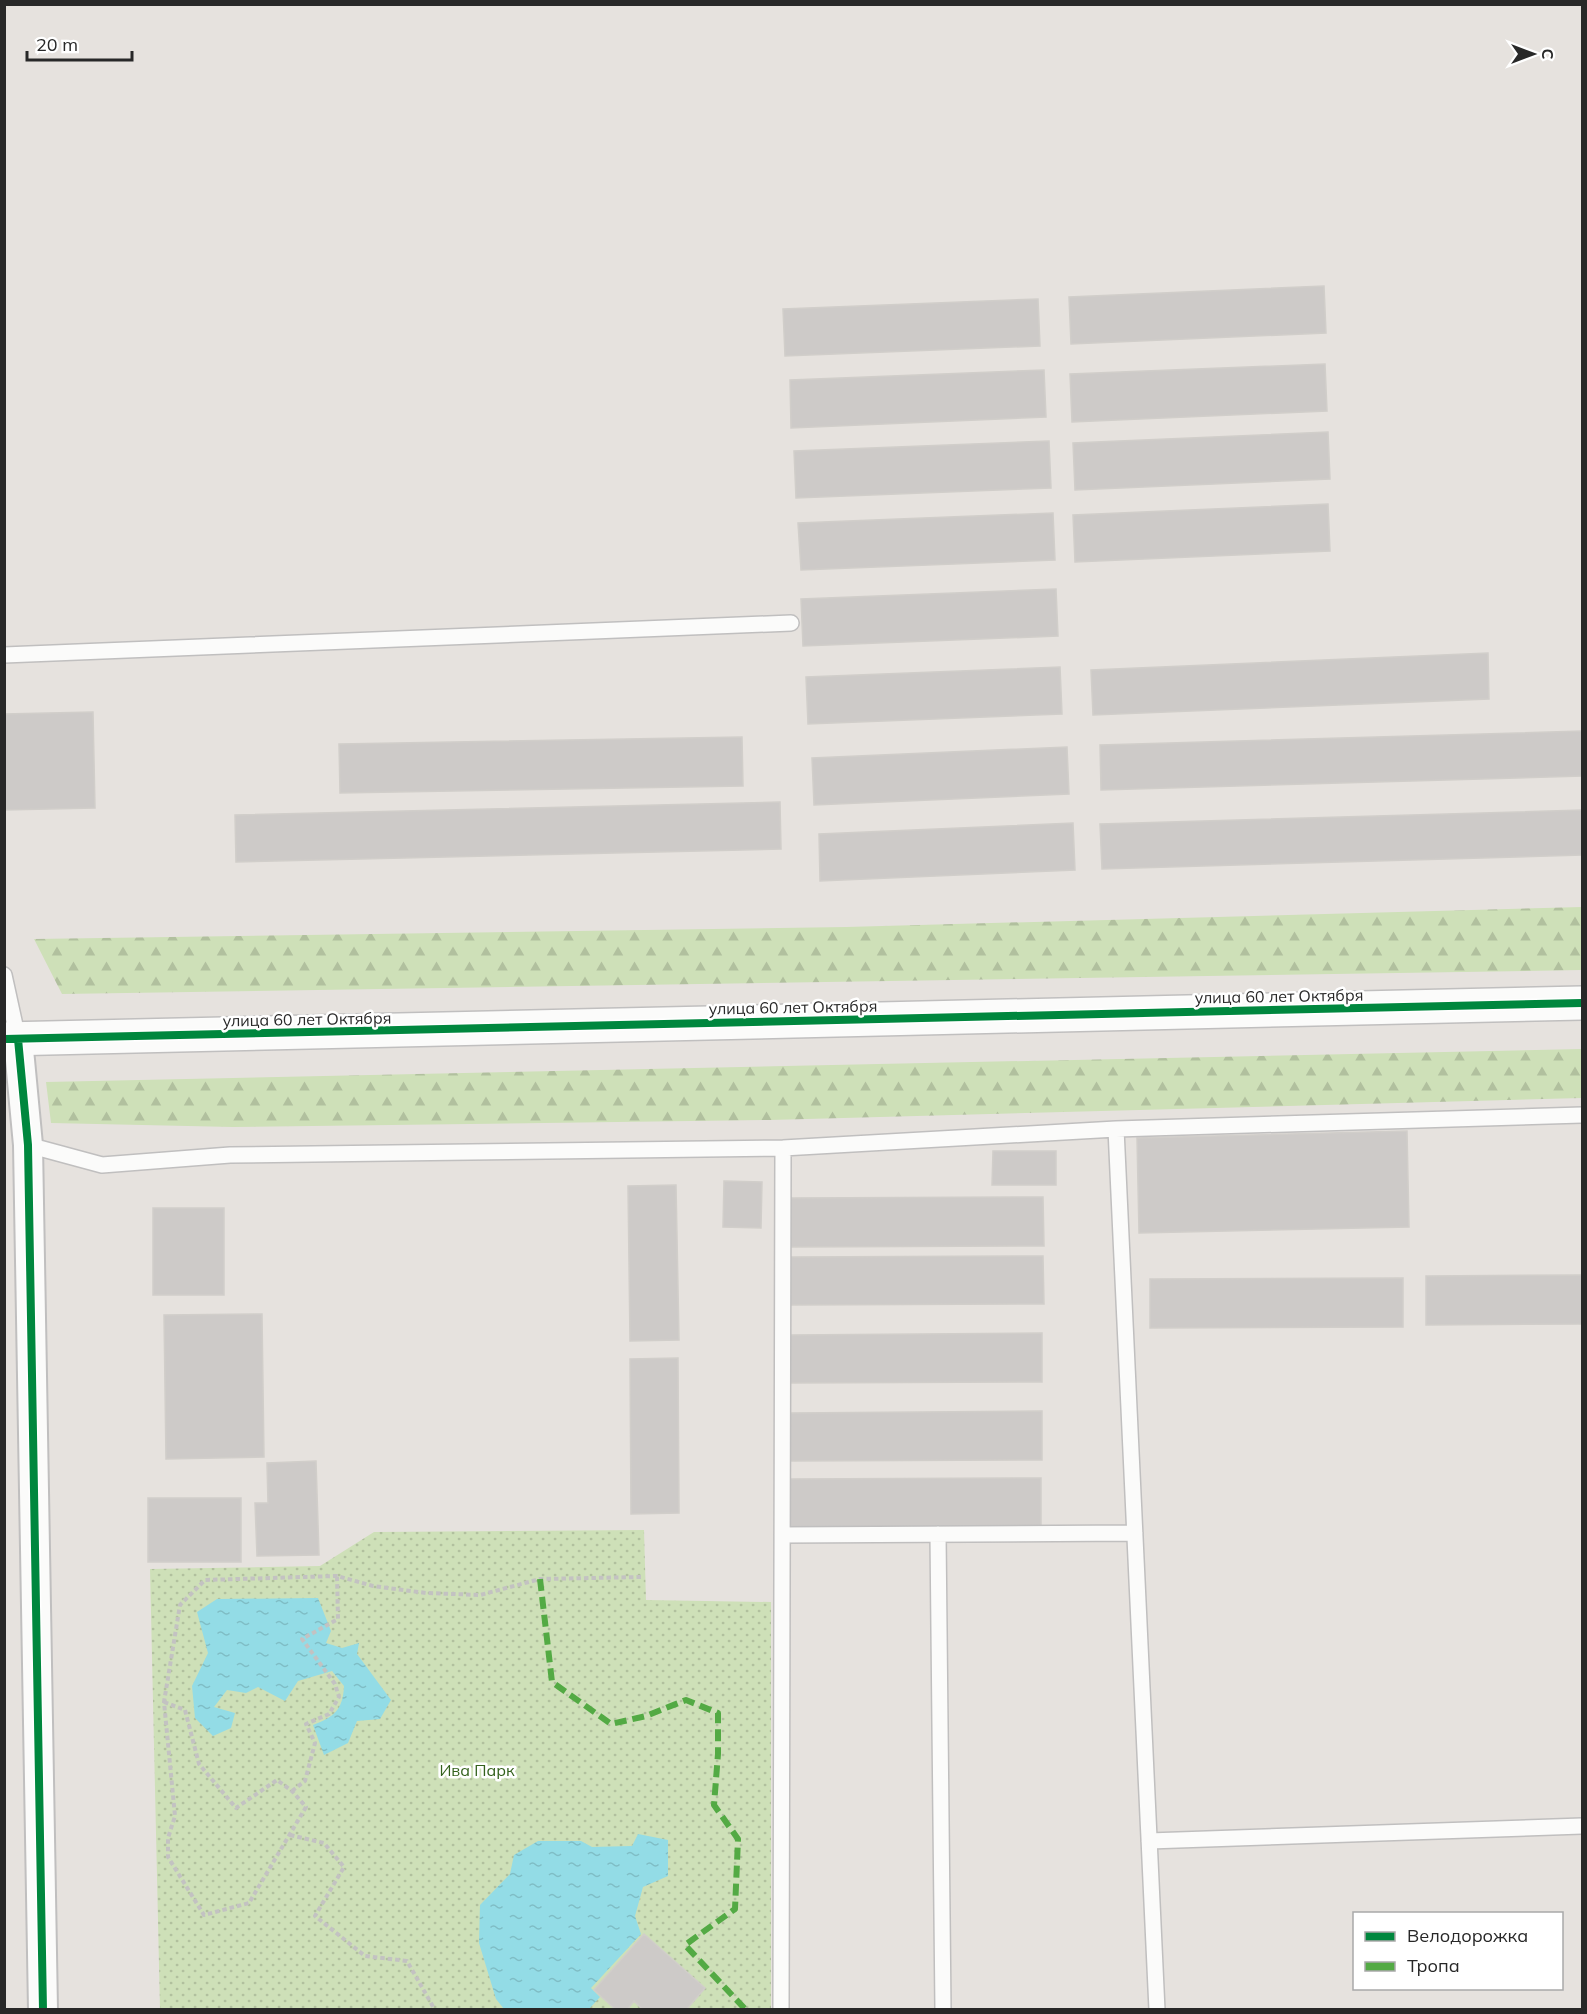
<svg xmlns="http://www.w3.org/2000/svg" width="1587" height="2014" viewBox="0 0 1587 2014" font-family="Mulish,sans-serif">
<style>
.grass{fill:url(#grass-dots)}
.forest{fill:url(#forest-firs)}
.water{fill:url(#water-ripples)}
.building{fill:#cdcac8;stroke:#d1ceca;stroke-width:1.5}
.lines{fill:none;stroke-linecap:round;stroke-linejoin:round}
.service-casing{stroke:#c0bfbf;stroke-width:18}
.minor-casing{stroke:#c0bfbf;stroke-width:32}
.tertiary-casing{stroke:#c0bfbf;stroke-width:36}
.path{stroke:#c3c2c2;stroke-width:4;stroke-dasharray:4.5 3;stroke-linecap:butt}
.service{stroke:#fbfbfa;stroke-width:15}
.minor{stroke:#fbfbfa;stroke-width:28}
.tertiary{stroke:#fbfbfa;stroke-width:33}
.quiet{stroke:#53aa44;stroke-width:6;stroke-dasharray:12 6;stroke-linecap:butt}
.cycleway-casing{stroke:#fff;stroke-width:11}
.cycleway{stroke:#00873e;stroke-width:8}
.labels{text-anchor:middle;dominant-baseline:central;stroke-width:5;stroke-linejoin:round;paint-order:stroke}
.street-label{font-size:16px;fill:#282828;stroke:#fff}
.park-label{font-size:16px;fill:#33611c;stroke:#fff}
</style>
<defs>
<pattern id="grass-dots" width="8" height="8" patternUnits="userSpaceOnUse" patternTransform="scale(1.5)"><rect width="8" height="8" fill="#cee0b8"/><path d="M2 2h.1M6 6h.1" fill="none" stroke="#b1c09e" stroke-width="1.8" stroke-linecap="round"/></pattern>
<pattern id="forest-firs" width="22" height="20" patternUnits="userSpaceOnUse" patternTransform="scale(1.5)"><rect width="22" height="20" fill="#cee0b8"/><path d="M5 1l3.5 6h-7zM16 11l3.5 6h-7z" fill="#b1c09e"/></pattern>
<pattern id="water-ripples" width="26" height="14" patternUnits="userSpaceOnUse" patternTransform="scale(1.5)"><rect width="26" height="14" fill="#93dce6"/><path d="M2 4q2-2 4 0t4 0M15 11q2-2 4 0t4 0" fill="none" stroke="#7fbdc5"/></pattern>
</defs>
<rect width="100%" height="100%" fill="#e6e2de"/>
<path class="grass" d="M644 1530 646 1600 771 1602V2009H160L150 1569 320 1566 374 1532Z"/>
<path class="forest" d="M1582 907V970L62 994 34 939 846 927Z
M1582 1049V1098L770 1120 233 1127 51 1123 46 1082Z"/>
<path class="water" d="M318 1598 331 1631 326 1643 342 1648 359 1643 357 1654 391 1700 380 1719 357 1721 348 1743 324 1755 313 1725C334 1717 343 1710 344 1686L332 1671 298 1681 285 1701 258 1687 246 1693 227 1690 214 1707 235 1713 231 1728 213 1736 195 1718 192 1686 208 1653 197 1612 217 1599Z
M638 1834 668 1840V1876L643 1887 635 1916 641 1934 591 1988 600 1997 589 2009H504L496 1999 479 1943 480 1905 510 1874 514 1855 538 1841H581L592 1847 632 1846Z"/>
<path class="building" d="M1324 286 1326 333 1071 344 1069 297Z
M1038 299 1040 346 785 356 783 309Z
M1325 364 1327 411 1072 422 1070 374Z
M1044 370 1046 417 791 428 790 380Z
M1328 432 1330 479 1075 490 1073 443Z
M1049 441 1051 488 796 498 794 451Z
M1328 504 1330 551 1075 562 1073 515Z
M1053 513 1055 560 801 570 798 523Z
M1056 589 1058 636 803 646 801 599Z
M1488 653 1489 699 1093 715 1091 670Z
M1060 667 1062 714 808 724 806 677Z
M93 712 95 808 4 810V714Z
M1582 731V776L1101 790 1100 745Z
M742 737 743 786 340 793 339 744Z
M1067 747 1069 794 814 805 812 758Z
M780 802 781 849 236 862 235 815Z
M1582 810V855L1102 869 1100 824Z
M1073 823 1075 870 820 881 819 834Z
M1407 1131 1409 1227 1139 1233 1137 1138Z
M993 1151H1056V1185H992Z
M724 1181 762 1182 761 1228 723 1227Z
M676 1185 679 1340 630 1341 628 1186Z
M1043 1197 1044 1246 791 1247 790 1198Z
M153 1208H224V1295H153Z
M1043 1256 1044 1304 791 1305 790 1257Z
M1582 1275V1324L1426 1325V1276Z
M1403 1278V1327L1150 1328V1279Z
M262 1314 264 1457 166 1459 164 1315Z
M1042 1333V1382L790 1383V1335Z
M678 1358 679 1513 631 1514 630 1359Z
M1042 1411V1460L790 1461V1413Z
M316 1461 319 1555 257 1556 255 1503H268L267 1463Z
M1041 1478V1527L788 1528V1479Z
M148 1498H241V1562H148Z
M644 1934 705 1988 686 2010H643L634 2001 627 2010H616L594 1990Z"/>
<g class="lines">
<g class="service-casing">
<path id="service" d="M4 655 791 623
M4 975 18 1039
M1116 1129 1582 1115
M28 1145 102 1165 230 1155 783 1148 1116 1129 1157 2010
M938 1534 943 2010
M782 1535 1135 1533
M1149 1841 1582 1826
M781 2010 783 1148"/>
</g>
<g class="minor-casing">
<path id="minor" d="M18 1039 28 1145 43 2010"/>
</g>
<g class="tertiary-casing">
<path id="tertiary" d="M4 1039 1582 1003"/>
</g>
<path class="path" d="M164 1702 185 1710 199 1764 236 1808 277 1780 292 1791 306 1807 249 1903 204 1915 168 1857V1838L175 1816 164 1702 180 1605 205 1580 337 1576 373 1586 426 1593 480 1595 540 1579 641 1577
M292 1791 305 1781 315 1743 306 1724 329 1714 339 1697 335 1684 302 1639 338 1619 337 1576
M290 1835 324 1843 344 1867 315 1916 365 1956 407 1961 435 2010"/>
<use href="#service" class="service"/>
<use href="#minor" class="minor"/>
<use href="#tertiary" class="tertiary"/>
<path class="quiet" d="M540 1579 552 1682 611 1724 646 1716 686 1700 718 1713V1754L714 1805 738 1839 735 1909 685 1945 746 2010"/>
<g class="cycleway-casing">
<path id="cycleway" d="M4 1039 1582 1003
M18 1039 28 1145 43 2010"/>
</g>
<use href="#cycleway" class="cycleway"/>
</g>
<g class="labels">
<g class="street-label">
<text transform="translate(1279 996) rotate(-1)">улица 60 лет Октября</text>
<text transform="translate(793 1007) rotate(-1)">улица 60 лет Октября</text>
<text transform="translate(307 1019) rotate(-1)">улица 60 лет Октября</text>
</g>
<g class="park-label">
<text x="477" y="1770">Ива Парк</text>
</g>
</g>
<rect width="1587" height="2014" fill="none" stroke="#282828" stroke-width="12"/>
<rect x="1353" y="1912" width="210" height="78" fill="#ffffff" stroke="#a9a9a9" stroke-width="1.5"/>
<rect x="1365" y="1932" width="30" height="9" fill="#00873e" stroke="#a9a9a9" stroke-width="1.5"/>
<text x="1407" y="1942" font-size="18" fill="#282828">Велодорожка</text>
<rect x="1365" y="1962" width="30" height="9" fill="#53aa44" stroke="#a9a9a9" stroke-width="1.5"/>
<text x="1407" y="1972" font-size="18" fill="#282828">Тропа</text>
<g transform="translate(1533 54) rotate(90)" stroke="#ffffff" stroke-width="4.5" paint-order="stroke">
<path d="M0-4.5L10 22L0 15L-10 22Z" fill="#282828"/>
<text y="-9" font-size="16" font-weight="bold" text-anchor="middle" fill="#282828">С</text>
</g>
<path d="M27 51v9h105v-9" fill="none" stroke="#282828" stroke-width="3"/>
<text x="36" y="51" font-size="18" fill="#282828" stroke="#ffffff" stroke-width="4.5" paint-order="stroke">20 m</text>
</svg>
